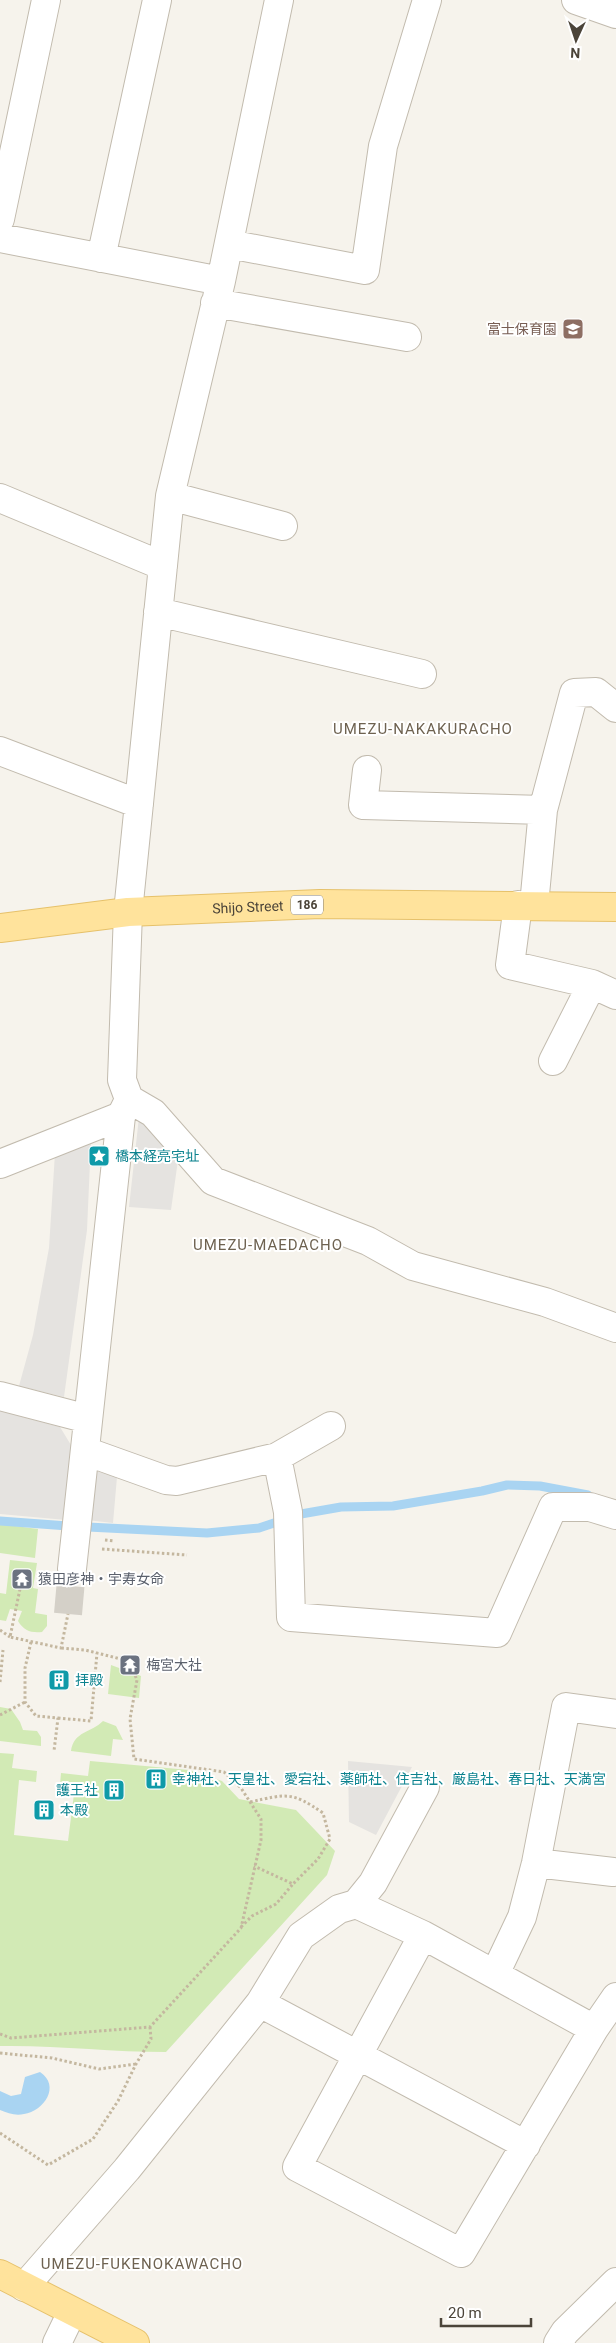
<svg xmlns="http://www.w3.org/2000/svg" width="616" height="2343" viewBox="0 0 616 2343" font-family="Roboto,'Noto Sans JP',sans-serif">
<style>
.green{fill:#d2eab5}
.parking{fill:#e5e3e0}
.water{fill:#a9d4f2}
.lines{fill:none;stroke-linecap:round;stroke-linejoin:round}
.stream{stroke:#a9d4f2;stroke-width:9}
.minor-tunnel{stroke:#d4d0c8;stroke-width:28;stroke-dasharray:28 14;stroke-linecap:butt}
.minor-casing{stroke:#c2bbae;stroke-width:30}
.major-casing{stroke:#e6c16a;stroke-width:30}
.path{stroke:#c4b79f;stroke-width:3;stroke-dasharray:2.5 2.5;stroke-linecap:butt}
.minor{stroke:#fff;stroke-width:28}
.major{stroke:#ffe39c;stroke-width:28}
.labels{text-anchor:middle;dominant-baseline:central;stroke-width:4;stroke-linejoin:round;paint-order:stroke}
.shield{fill:#fff;stroke:#817c74;stroke-width:1}
.shield-label{font-size:12px;font-weight:bold;fill:#4b4439}
.education-label{font-size:14px;fill:#785e54;stroke:#fff;text-anchor:end}
.street-label{font-size:14px;fill:#4b4439;stroke:#fff}
.culture-label{font-size:14px;fill:#0d838f;stroke:#fff;text-anchor:start}
.worship-label{font-size:14px;fill:#5b616d;stroke:#fff;text-anchor:start}
.neighbourhood-label{font-size:15px;letter-spacing:1px;fill:#6e6250;stroke:#fff}
</style>
<rect width="100%" height="100%" fill="#f6f3ec"/>
<path class="green" d="M0 1524 38 1529 35 1558 0 1553Z
M10 1560 37 1563 33 1588 38 1589 35 1613 47 1615V1626L42 1632C31 1633 24 1631 18 1621L22 1611 10 1609 6 1621 0 1620V1593L6 1594Z
M111 1665 141 1676 139 1698 108 1694Z
M0 1707 11 1709 20 1722 23 1730 37 1731 41 1737V1746L0 1741Z
M103 1721 116 1726 123 1740 113 1739 111 1756 71 1751C74 1731 91 1733 103 1721Z
M0 1753 14 1754 12 1768 37 1771 36 1782 19 1780 14 1835 68 1841 75 1786 60 1785 61 1773 88 1776 90 1761 189 1770 222 1781 239 1799 296 1810 335 1851 327 1875 166 2052C111 2052 56 2045 0 2046Z"/>
<path class="parking" d="M139 1117 179 1153 171 1210 129 1207Z
M91 1140 87 1230 64 1397 19 1386 33 1335 49 1248 55 1153Z
M0 1411 60 1427 74 1450 66 1520 0 1514Z
M92 1470 117 1477 113 1523 87 1520Z
M348 1761 412 1767 376 1835 349 1822Z"/>
<path class="water" d="M40 2072C61 2086 44 2111 24 2114 15 2116 8 2113 0 2110V2091L11 2096 21 2094 25 2077Z"/>
<g class="lines">
<path class="stream" d="M0 1521 68 1526 207 1533 259 1528 301 1514 341 1507 393 1506 482 1491 507 1485 540 1486 588 1495"/>
<path class="minor-tunnel" d="M68 1614 72 1569"/>
<g class="minor-casing">
<path id="minor" d="M279 0 221 281 170 496 128 912 122 1080 129 1099 153 1113 213 1181 368 1241 413 1266 545 1302 616 1328
M576 0 616 14
M0 219 46 0
M0 238 221 281
M229 244 365 270 383 146 427 0
M101 258 157 0
M215 303 407 337
M170 496 283 526
M0 498 163 566
M158 612 422 674
M0 751 139 804
M367 770 363 805 543 810
M518 905 510 965 592 984 616 995
M534 905 543 810 574 693 596 692 616 708
M553 1061 592 984
M0 1164 121 1116 128 1102
M0 1396 88 1419
M85 1451 166 1480 177 1481 277 1457 331 1426
M277 1457 288 1512 291 1617 497 1633 553 1507H590L616 1515
M72 1569 121 1116
M536 1863 613 1872
M356 1904 373 1883 425 1787
M423 1935 297 2167 461 2253 594 2029 616 1997
M495 1974 522 1917 536 1863 566 1707 616 1714
M260 2003 526 2145
M24 2287 127 2169 260 2003 301 1936 339 1909 356 1904 423 1935 594 2029
M57 2343 72 2312
M558 2343 565 2332 616 2282"/>
</g>
<g class="major-casing">
<g id="major">
<path id="s1" d="M0 928 128 912 320 904 616 907"/>
<path d="M0 2274 135 2343"/>
</g>
</g>
<path class="path" d="M105 1540 114 1541
M102 1549 187 1555
M20 1589 10 1637 61 1648 68 1614
M0 1630 10 1637
M31 1642 25 1668V1702L36 1716 58 1718 54 1751
M0 1682 3 1650
M0 1715 25 1702
M58 1718 91 1721 97 1653
M250 1802C287 1794 291 1791 323 1813L330 1839 318 1859 293 1884 254 1866
M241 1927 252 1916 276 1904 293 1884
M0 2034 11 2038 150 2027 241 1928 261 1840V1819L241 1788 224 1772 134 1759 130 1719 137 1680 129 1661 85 1650 61 1648
M0 2053 52 2058 99 2069 136 2064
M0 2133 48 2165 93 2139 118 2101 136 2064 151 2039 150 2027"/>
<use href="#minor" class="minor"/>
<use href="#major" class="major"/>
</g>
<defs>
<g id="school-square" transform="scale(1.125)"><rect x="-9" y="-9" width="18" height="18" rx="4" fill="#8d6e63" stroke="#fff"/><path d="M0-5L7-2L0 1L-7-2ZM-4 1L0 2.5L4 1V4Q0 6-4 4Z" fill="#fff"/></g>
<g id="sight-square" transform="scale(1.125)"><rect x="-9" y="-9" width="18" height="18" rx="4" fill="#0f9aa8" stroke="#fff"/><path d="M0-6L1.8-2.2L6-1.7L2.9 1.2L3.7 5.4L0 3.3L-3.7 5.4L-2.9 1.2L-6-1.7L-1.8-2.2Z" fill="#fff"/></g>
<g id="temple-square" transform="scale(1.125)"><rect x="-9" y="-9" width="18" height="18" rx="4" fill="#6b7280" stroke="#fff"/><path d="M0-6L5-2H3V0L6.5 2.5H4V6H1.5V3h-3V6H-4V2.5H-6.5L-3 0V-2H-5Z" fill="#fff"/></g>
<g id="building-square" transform="scale(1.125)"><rect x="-9" y="-9" width="18" height="18" rx="4" fill="#0f9aa8" stroke="#fff"/><path d="M-4-6H4V6H1V3H-1V6H-4ZM-2.5-4.3h1.7v1.8h-1.7ZM.8-4.3h1.7v1.8H.8ZM-2.5-1h1.7V.8h-1.7ZM.8-1h1.7V.8H.8Z" fill="#fff"/></g>
</defs>
<g fill-rule="evenodd">
<use href="#school-square" x="573" y="329"/>
<use href="#sight-square" x="99" y="1156"/>
<use href="#temple-square" x="22" y="1579"/>
<use href="#temple-square" x="130" y="1665"/>
<use href="#building-square" x="59" y="1680"/>
<use href="#building-square" x="156" y="1779"/>
<use href="#building-square" x="114" y="1790"/>
<use href="#building-square" x="44" y="1810"/>
</g>
<g class="labels">
<rect class="shield" x="291" y="895.5" width="32" height="19" rx="4"/>
<g class="shield-label">
<text x="307" y="905">186</text>
</g>
<g class="education-label">
<text x="557" y="329">富士保育園</text>
</g>
<g class="street-label">
<text stroke="none"><textPath href="#s1" startOffset="249">Shijo Street</textPath></text>
</g>
<g class="culture-label">
<text x="115" y="1156">橋本経亮宅址</text>
<text x="75" y="1680">拝殿</text>
<text x="172" y="1779">幸神社、天皇社、愛宕社、薬師社、住吉社、厳島社、春日社、天満宮</text>
<text x="98" y="1790" text-anchor="end">護王社</text>
<text x="60" y="1810">本殿</text>
</g>
<g class="worship-label">
<text x="38" y="1579">猿田彦神・宇寿女命</text>
<text x="146" y="1665">梅宮大社</text>
</g>
<g class="neighbourhood-label">
<text x="423" y="729">UMEZU-NAKAKURACHO</text>
<text x="268" y="1245">UMEZU-MAEDACHO</text>
<text x="142" y="2264">UMEZU-FUKENOKAWACHO</text>
</g>
</g>
<g transform="translate(576 40) rotate(183)" stroke="#ffffff" stroke-width="4" paint-order="stroke">
<path d="M0-4L9 19L0 12L-9 19Z" fill="#4b4439"/>
<text y="-8" font-size="14" font-weight="bold" text-anchor="middle" fill="#4b4439">N</text>
</g>
<path d="M441 2318v8h90v-8" fill="none" stroke="#4b4439" stroke-width="2.5"/>
<text x="448" y="2318" font-size="15" fill="#4b4439" stroke="#ffffff" stroke-width="4" paint-order="stroke">20 m</text>
</svg>
